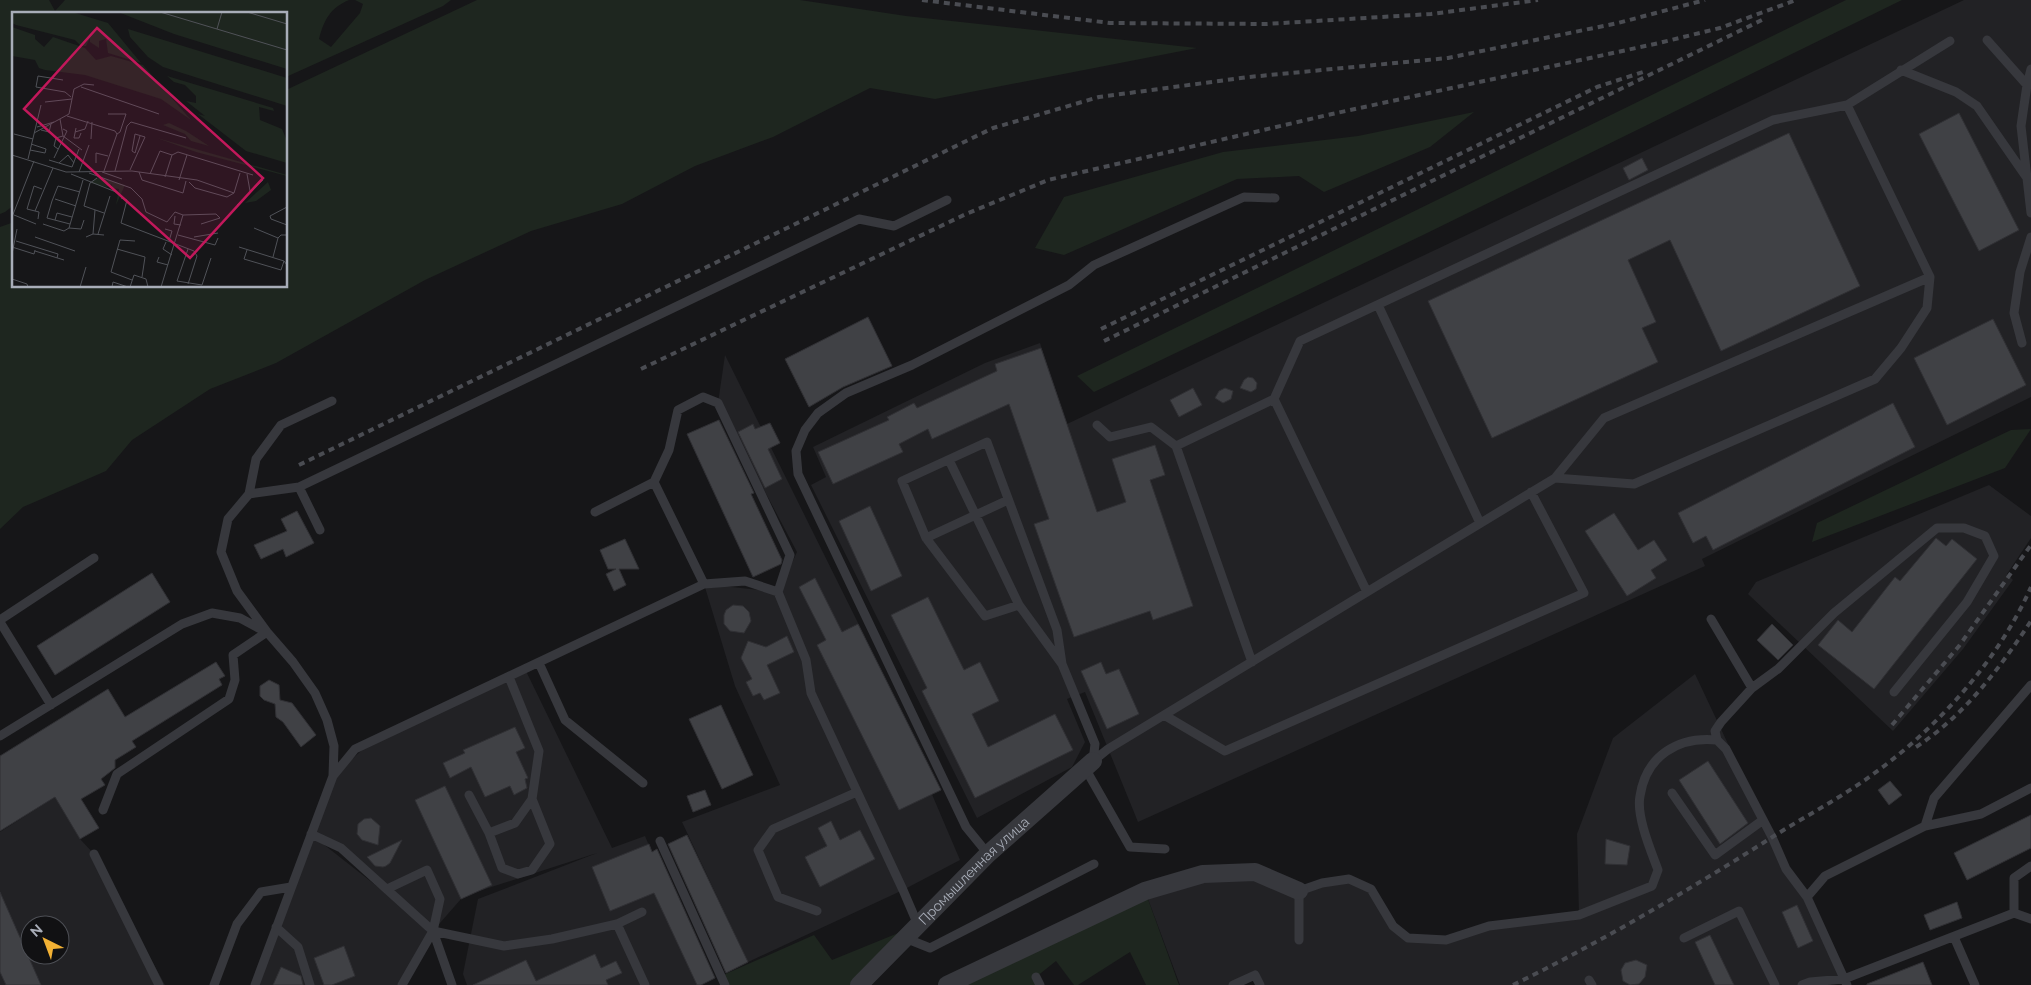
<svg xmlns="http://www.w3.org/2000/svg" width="2031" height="985" viewBox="0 0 2031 985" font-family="Raleway,sans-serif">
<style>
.built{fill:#222225;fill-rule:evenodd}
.green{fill:#1e261f}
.building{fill:#404145;stroke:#303034}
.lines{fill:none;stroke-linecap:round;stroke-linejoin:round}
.service{stroke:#37383d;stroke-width:9}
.minor{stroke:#37383d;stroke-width:18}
.rail{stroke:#4a4c52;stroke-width:4;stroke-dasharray:6 5;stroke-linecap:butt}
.labels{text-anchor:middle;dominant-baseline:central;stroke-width:4.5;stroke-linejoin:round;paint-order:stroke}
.street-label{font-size:14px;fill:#a8adb8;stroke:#111113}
.inset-road{fill:none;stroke:#505258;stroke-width:1}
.view{fill:#c2185b;fill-opacity:0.15;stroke:#c2185b;stroke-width:2.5}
.inset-edge{fill:none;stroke:#a8adb8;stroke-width:2.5}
</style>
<rect width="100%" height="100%" fill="#161618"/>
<path class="built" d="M1964 0H2031V397L1702 559 1705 566 1138 822 1085 692 1067 699 1085 742 1072 767 977 818 811 485 826 477 813 447 985 363 1040 343 1067 424Z
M725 355 864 635 960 860 903 890 748 962 682 822 780 785 735 686 704 584 778 592 797 552 718 403Z
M1989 485 2031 516V538L2007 574 2013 580 1963 649 1893 731 1748 594 1756 582Z
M525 669 612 848 645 836 667 888 697 985H467L463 974 478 899 597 853 476 892 461 899 433 931 402 985H255L333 776 370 743ZM313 836 341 848 425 924Z
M1695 674 1772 837 1844 979 1829 985H1260L1254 975 1233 985H1180L1145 891 1255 872 1299 891 1349 879 1371 889 1393 926 1420 939 1446 940 1489 926 1579 915 1577 834 1613 738Z
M55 797 80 839 94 854 165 985H0V832ZM30 925H60V955H30Z"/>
<path class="green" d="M0 0H49L55 11 65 0H349C330 8 324 20 319 39L331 47 360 13 363 4 355 0H451L443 6 286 77V14H14V205L5 212 0 214Z
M477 0H800L906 16 1197 48 935 99 870 88 773 137 695 166 622 204 531 231 425 280 276 363 210 389 132 440 106 471 23 507 0 529V227L14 222V286H286V90Z
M1846 0H1902L1423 235 1094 392 1077 376Z
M1474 112 1430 147 1324 192 1299 176 1237 179 1064 255 1035 248 1064 197 1223 152 1358 136Z
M2031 429 2005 468 1812 542 1817 523 2011 430Z
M1145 891 1179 985H1146L1130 952 1078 985H1074L1056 961 1036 977V985H947Z
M918 925 859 985H725L721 976 814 935 832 960Z"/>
<path class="building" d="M1959 113 2019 230 1979 251 1919 134Z
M1789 133 1860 286 1721 351 1670 240 1628 260 1656 322 1642 328 1658 362 1492 438 1428 301Z
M1642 158 1648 170 1629 180 1623 168Z
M868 317 892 366 843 387 809 407 785 359Z
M1993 319 2026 385 1947 425 1914 358Z
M1041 348 1097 512 1126 502 1112 459 1155 445 1165 475 1150 480 1193 606 1153 620 1150 611 1074 637 1034 524 1049 519 1009 404 932 439 928 429 899 444 903 452 833 484 818 452 889 420 887 417 914 403 917 408 997 371 995 364Z
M1248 377 1253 378 1257 383 1256 389 1251 392 1240 388 1244 380Z
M1193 388 1202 405 1179 417 1170 400Z
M1225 388 1233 391 1231 399 1223 403 1215 398 1219 391Z
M1893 403 1915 447 1713 550 1706 536 1693 543 1678 513Z
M719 420 754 493 751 494 782 560 781 564 753 577 687 434Z
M770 423 780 443 768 449 782 479 765 488 738 432 753 424 755 429Z
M870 506 902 576 871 591 839 521Z
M297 511 314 543 286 557 283 549 261 559 254 545 287 531 281 519Z
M1614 513 1638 550 1654 540 1667 560 1651 570 1656 578 1627 596 1585 531Z
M1936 538 1946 546 1952 539 1977 559 1874 689 1818 645 1838 620 1852 632 1895 577 1900 581Z
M625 539 639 569H619L626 585 614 591 606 574 616 569H608L600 550Z
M152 573 170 602 55 675 37 646Z
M815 578 842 632 858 624 941 790 899 810 817 645 826 640 799 587Z
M928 597 964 670 980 662 999 701 972 714 988 747 1055 714 1073 750 975 798 922 691 927 688 891 615Z
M733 605 743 606 749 612 751 621 744 633 730 631 724 624V615L726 610Z
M1772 624 1793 645 1778 660 1757 640Z
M787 636 794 652 767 665 780 693 764 700 760 693 753 696 746 682 752 679 741 658 748 641 766 647Z
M216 662 225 676 219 679 222 685 132 741 136 747 115 760V768L101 779 105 785 81 799 99 828 80 839 55 797 0 831V756L108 689 125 717Z
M1101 662 1106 674 1119 669 1139 714 1107 729 1081 671Z
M269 680 279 685 280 700 292 703 316 735 301 747 283 722 276 717 275 704 264 700 260 696V686Z
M721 705 753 775 722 789 689 719Z
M515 727 525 748 516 752 528 778 525 779 527 788 514 795 510 786 485 797 471 767 450 778 443 763 465 753 463 750Z
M1708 761 1748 823 1720 844 1679 780Z
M1890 781 1902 795 1889 805 1878 790Z
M445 786 492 885 461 899 415 800Z
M705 790 711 805 693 812 687 796Z
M2031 815V848L1967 880 1954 853Z
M371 818 380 826 378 845 362 840 357 834 358 824 364 819Z
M831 821 840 840 860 830 875 859 820 887 805 857 827 846 818 828Z
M687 835 748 962 726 973 668 844Z
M1606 839 1630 846 1627 865 1605 864Z
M402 840 390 863 386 866 383 867 375 866 367 857Z
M649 844 652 852 657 849 715 978 701 985H697L654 893 610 911 592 867Z
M0 892 41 985H6L0 972Z
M1957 902 1962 918 1930 930 1924 915Z
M1797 905 1813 941 1798 948 1782 912Z
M1710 935 1734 985H1715L1695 942Z
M344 946 355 976 332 985H324L314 958Z
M595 954 601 968 616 961 622 973 606 980 608 985H473L526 960 536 981Z
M1636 960 1647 965 1645 977 1639 984 1630 985 1623 981 1621 970 1625 963Z
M1923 962 1932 985H1867V984Z
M281 967 301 976 303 985H273Z"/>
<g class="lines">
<path class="service" d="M1987 40 2027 85
M2031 69 2027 85 2021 126 2031 213
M1901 70 1956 92 1977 106 2027 178
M1378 305 1480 523
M2022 343 2014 313 2020 272 2031 237
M1274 399 1367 592
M1097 425 1110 437 1151 427 1176 446
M949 460 1019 605 1062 664 1095 744 1093 761
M1555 478 1634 484 1875 379 1901 348 1927 308 1930 277 1847 105
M654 482 704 584
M299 487 320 530
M249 494 299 487 859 219 894 226 947 200
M595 512 654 482 669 450 678 410 703 397 718 403 790 555 778 592
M926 538 1008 500
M1019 605 985 616 926 538 902 481 987 442 1057 630 1062 664
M1711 619 1752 688
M0 620 94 558
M0 622 51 705
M1252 662 1176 446 1274 399 1300 341 1773 120 1847 105 1950 41
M539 663 565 720 643 783
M1164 715 1225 751 1584 593 1531 492
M0 736 182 624 212 613 240 618 264 631
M1093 761 1108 749 1555 478 1604 418 1930 277
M1085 768 1130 847 1165 849
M333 776 355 749 704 584 745 581 778 592 806 660 811 693 903 890 918 925
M1672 793 1715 855 1763 820
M469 795 489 833 502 868 518 874 532 870 550 844 532 799
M103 810 117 774 229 699 235 680 233 655 267 632
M1925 826 1934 798 2031 685
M489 833 515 823 532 799 539 751 509 677
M311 834 341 848 433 931 452 985
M660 841 725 985
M94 854 159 985
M988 854 966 827 798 474 796 451 805 430 818 413 846 393 912 365 1069 285 1094 265 1244 197 1275 198
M387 889 427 870 440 899 433 931 402 985
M1807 897 1825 876 1925 826 1981 814 2031 788
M817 911 778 897 758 850 773 829 857 792
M2014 913V878L2031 866
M617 924 645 985
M276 927 298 947 310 985
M433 931 504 946 552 939 617 924 642 912
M1954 937 1975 985
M905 938 930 948 1094 864
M1684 938 1739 911 1775 985
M1299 940V891L1322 883 1349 879 1371 889 1393 926 1408 938 1446 940 1489 926 1579 915 1652 886 1658 870C1651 851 1636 816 1640 796 1646 756 1678 736 1717 740
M1036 977 1040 985
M1589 980 1592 985
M214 985 237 924 261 892 291 887
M255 985 333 776 334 746 327 720 315 693 293 662 267 632 237 591 221 552 228 519 249 494 256 459 281 425 332 401
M1233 985 1255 975 1260 985
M1802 985 1810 982 1844 979 2014 913 2031 919
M1847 985 1807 897 1786 869 1772 837 1726 749 1717 740 1715 731 1721 722 1752 688 1778 669 1834 613 1937 528H1964L1985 536 1994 556 1967 602 1894 692"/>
<g class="minor">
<path id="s1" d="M859 985 988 854 1093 761"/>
<path d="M947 985 1145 891 1203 874 1255 872 1299 891"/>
</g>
<path class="rail" d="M922 0 1110 23 1266 24 1431 14 1538 0
M1101 329 1597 87 1643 72
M1104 341 1766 18
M641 369 966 214 1048 180 1332 114 1659 43 1720 28 1796 0
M299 465 993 128 1099 97 1249 77 1448 58 1618 23 1705 0
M1892 725 1959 646 2031 545
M1916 747C1965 715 1999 669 2031 621
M1513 985C1599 943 1682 894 1763 843 1795 822 1830 804 1862 782 1931 735 1997 664 2031 587"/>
</g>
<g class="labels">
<g class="street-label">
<text stroke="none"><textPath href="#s1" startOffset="162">Промышленная улица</textPath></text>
</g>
</g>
<g transform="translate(12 12)">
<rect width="275" height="275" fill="#161618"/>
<path d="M0 0H60L96 11 129 51 96 41 94 27 87 29V36L78 30V26L74 34H69L63 28 4 13 0 11ZM106 0H275V57L162 22ZM0 15 23 23V27L32 35 41 25 73 36 84 48 99 44 131 53 179 108 149 87 73 63 33 58 27 56 23 48 0 44ZM116 17 275 66V94L151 55 136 45 118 25ZM155 64 261 96 262 99 247 95 248 108 270 117 275 129V151L234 139 186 102 193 104 174 89 184 91V84L173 73 162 70ZM157 111 174 119 197 134 179 129 173 122 151 113ZM145 126 275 163V164L184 140ZM86 165 113 173 104 193 107 177 100 176V172L95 175 78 171ZM256 170 259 178 244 189 233 191Z" fill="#1e261f"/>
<path class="inset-road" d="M148 0 275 38M235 0 275 12M205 17 210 0M51 68 26 64 24 75 53 80 59 85M69 75 147 102M33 90 60 87M96 102H114L108 120 105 122M55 104 103 119 105 122 92 159M48 107 51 124 70 138M25 115 42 110M64 116 62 126H67L69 121M29 118 37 120 39 112M63 120 73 117 76 109M22 121 57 102 62 77 72 72 82 73M2 122 21 127M79 127 80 110M46 137 42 134 44 126 51 124M18 138 33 141 34 137 19 132M123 141 128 124M0 143 54 160 120 159 185 168 222 181M42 146 55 119 51 117M16 147 29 93M37 148 60 155 67 137M47 151 56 143 62 151M84 151V141L96 144M118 158 133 125 123 122 120 139 123 141M103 159 115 114 119 110 174 126M67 160 77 133M90 160 110 167M127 160 130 168 171 181 174 169M77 161 119 176 130 187 134 200 155 210 163 200 171 203 204 202 208 206 189 212M59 162 104 180M138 162 148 139 160 143 166 140 241 163M235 162 238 179M153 165 160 143M85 166 78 171 72 194 92 201M167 168 175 143M177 170 183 176 215 185 222 181 228 161M109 186 115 188 109 211 182 239 185 244 176 272M43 187 64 194M225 193 251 168M275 195 258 204 259 207 275 213M23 199 41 156M2 203 24 212M163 204 162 212 169 213M0 205 22 149M26 207 27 200 15 197 22 174 30 177M43 208 45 201 60 205M31 212 52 219 57 216 71 168M58 212 35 206 40 189 46 174 68 180M57 216 69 217 72 208M242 216 266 226M153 217 160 219 157 229M81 222 83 198M86 222 98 184M166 223 203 233 206 226M23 225 63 239M74 225 81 222 92 223M182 225 206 221M4 229 46 242 45 246M154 230 151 237 160 243M0 235 22 242 23 238M227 235 272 249 275 253M105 237 133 245 130 265M176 237 165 269 190 273 199 246M235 238 232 247 269 258 272 249M23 239 52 248M0 242 5 217M147 245 145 250 156 253M261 245 266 226 269 223H275M0 267 15 272 16 275M120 268 99 260 108 228 123 229M68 275 74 255M100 275 101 270 116 275M118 275 122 263 134 267 136 275M149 275 171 203"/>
<path class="view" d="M85 16 251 166 178 246 12 97Z"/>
<rect width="275" height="275" class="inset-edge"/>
</g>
<g transform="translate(45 940) rotate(318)"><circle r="24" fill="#111113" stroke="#4d4f55"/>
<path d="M0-4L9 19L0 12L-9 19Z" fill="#f2b134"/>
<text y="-8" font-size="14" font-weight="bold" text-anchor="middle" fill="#a8adb8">N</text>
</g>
</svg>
